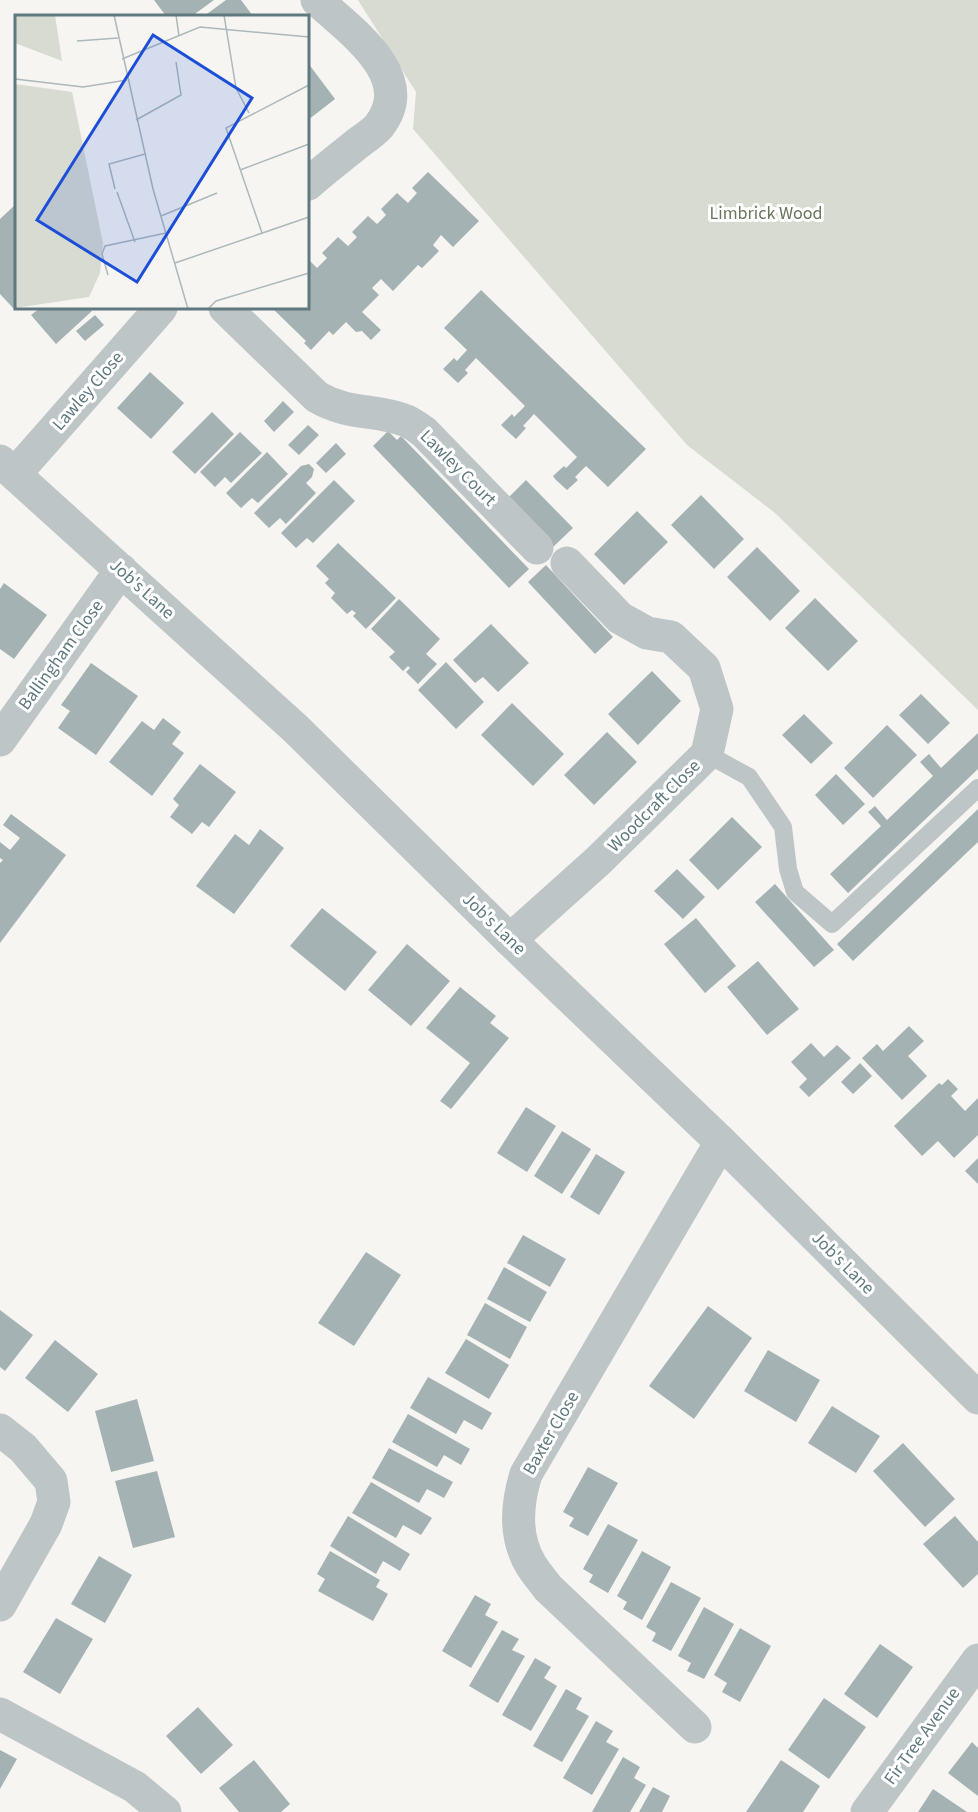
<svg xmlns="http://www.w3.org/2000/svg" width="978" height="1812" viewBox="0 0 978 1812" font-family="'Source Sans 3',sans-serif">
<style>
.green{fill:#d7dbd1}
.building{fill:#a5b2b4}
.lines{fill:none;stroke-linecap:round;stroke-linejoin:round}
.service{stroke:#bec5c7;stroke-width:18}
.minor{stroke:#bec5c7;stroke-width:33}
.tertiary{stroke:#bec5c7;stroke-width:33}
.labels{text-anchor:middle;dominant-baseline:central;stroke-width:6;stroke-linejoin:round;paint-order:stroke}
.park-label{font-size:18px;fill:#69765e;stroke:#fff}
.street-label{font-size:18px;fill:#5f797e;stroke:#fff}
.inset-road{fill:none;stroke:#acb8ba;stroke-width:1.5}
.view{fill:#1d4ed8;fill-opacity:0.15;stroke:#1d4ed8;stroke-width:3}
.inset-edge{fill:none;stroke:#5f797e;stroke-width:3}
</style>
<rect width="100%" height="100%" fill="#f6f5f2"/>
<path class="green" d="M358 0H978V710L775 513 687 445 413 129 416 92Z"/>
<path class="building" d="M154 0H214L192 16H166Z
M226 0H241L253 16H204Z
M308 63 335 99 308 120Z
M428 172 479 221 453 247 441 235 433 245 439 251 422 268 418 265 393 291 381 279 372 288 379 295 362 312 381 330 371 340 362 331 356 332 346 322 333 335 329 331 311 350 304 343 306 341 272 308H308V261L309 260 317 268 327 258 322 253 338 237 348 246 357 237 352 232 368 216 377 224 386 215 381 209 397 193 408 203 417 193 412 188Z
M16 204V307L14 309 0 294V219Z
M481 290 646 449 608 487 586 466 575 477 578 480 567 490 556 480 553 476 564 466 566 468 577 457 534 414 523 426 526 428 516 439 504 428 501 425 512 414 514 417 525 406 476 358 465 370 468 373 458 383 443 369 454 358 457 361 467 350 444 328Z
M40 308H88L92 311 56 344 31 315Z
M95 315 104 325 85 341 76 331Z
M150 372 184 403 151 439 117 408Z
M283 401 294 412 274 432 264 421Z
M212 412 234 434 195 474 172 452Z
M308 425 319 435 299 455 288 445Z
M388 431 397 440 401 436 529 569 509 588 373 446Z
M240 432 262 453 231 483 225 477 215 487 200 472Z
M336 443 346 454 326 473 316 463Z
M267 452 288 474 258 503 252 498 241 508 226 493Z
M309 464 314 469 312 477 306 483 316 493 286 524 280 518 269 528 254 513 301 466Z
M334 480 355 501 313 543 307 538 296 548 281 533Z
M526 480 573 528 553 547 507 499Z
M701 495 744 539 714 569 671 525Z
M637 511 668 542 624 585 594 554Z
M338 543 396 598 366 629 353 616 356 613 352 610 347 614 331 598 335 593 325 583 329 579 316 566Z
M757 547 800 591 770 621 727 577Z
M546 565 613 637 595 654 528 582Z
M4 583 47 615 14 659 0 649V589Z
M815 598 858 641 828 671 785 628Z
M399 599 440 639 426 654 437 664 418 684 406 672 410 668 408 666 403 671 389 657 395 652 371 629Z
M491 624 529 663 498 692 483 677 475 683 453 660Z
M446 662 484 702 456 729 418 690Z
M91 663 138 696 96 755 58 728 70 711 61 705Z
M652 671 681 701 638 745 608 714Z
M921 694 950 723 928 744 899 715Z
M512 703 564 754 533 786 481 735Z
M804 714 833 743 811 764 782 735Z
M163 718 181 732 172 744 184 753 152 796 109 762 142 721 154 730Z
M887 725 917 755 873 798 844 768Z
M607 732 637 762 594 805 564 775Z
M978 733V769L848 893 830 874 881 826 868 812 875 806 887 820 933 776 920 762 929 754 941 768Z
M200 764 236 792 209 827 202 822 192 834 170 817 179 805 173 799Z
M836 774 865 804 843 825 815 795Z
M978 809V842L853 961 837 944Z
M11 814 66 855 0 943V863L3 860 0 858V842L10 850 20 838 3 825Z
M732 817 762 847 718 890 689 860Z
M260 829 284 848 234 914 196 886 235 834 249 845Z
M677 869 705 897 683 919 654 891Z
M775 884 834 950 814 967 755 902Z
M322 908 377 952 345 991 290 946Z
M696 918 736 966 705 993 664 944Z
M407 944 450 981 411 1026 368 990Z
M758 961 799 1009 767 1035 727 987Z
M460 987 496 1016 490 1023 509 1038 451 1109 440 1101 470 1063 426 1028Z
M909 1026 924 1041 908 1056 927 1076 902 1100 862 1058 877 1044 883 1051Z
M811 1043 824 1057 837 1045 851 1058 809 1097 799 1087 807 1079 791 1062Z
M860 1063 872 1076 853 1094 841 1082Z
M948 1079 958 1089 951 1096 965 1111 978 1098V1135L954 1158 938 1141 922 1156 894 1126 939 1083 942 1085Z
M526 1107 556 1126 527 1172 497 1153Z
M562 1131 591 1149 562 1194 534 1176Z
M596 1154 625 1172 599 1215 570 1197Z
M978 1158V1184L965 1171Z
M523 1235 566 1259 550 1287 507 1263Z
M366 1252 401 1275 354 1346 318 1323Z
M504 1267 547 1292 530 1322 487 1299Z
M485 1303 527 1327 510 1359 467 1335Z
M708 1306 752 1338 694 1419 649 1386Z
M0 1310 33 1335 5 1371 0 1367Z
M466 1339 509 1365 489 1399 445 1373Z
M55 1340 98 1374 68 1412 25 1378Z
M768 1350 820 1380 796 1422 744 1391Z
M428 1377 492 1413 482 1430 464 1420 456 1434 410 1408Z
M137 1399 154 1461 111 1472 95 1411Z
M832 1406 880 1436 856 1473 808 1443Z
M408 1414 470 1449 461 1465 444 1455 437 1467 392 1442Z
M903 1443 955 1499 925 1527 873 1471Z
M389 1448 453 1482 444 1498 427 1489 419 1503 372 1478Z
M588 1467 618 1483 588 1536 569 1526 574 1518 563 1512Z
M157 1471 175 1537 133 1548 115 1481Z
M371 1482 432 1518 421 1535 403 1525 396 1538 352 1513Z
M348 1516 410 1554 400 1571 383 1561 376 1574 330 1546Z
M955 1516 978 1542V1574L963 1588 923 1544Z
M608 1524 638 1540 608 1593 589 1582 593 1575 583 1569Z
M330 1551 380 1580 376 1587 388 1594 373 1621 318 1591 325 1579 317 1574Z
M642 1551 671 1567 642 1620 623 1609 627 1602 617 1596Z
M99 1556 132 1575 105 1623 71 1604Z
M671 1582 701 1598 671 1651 652 1641 656 1633 646 1627Z
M475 1595 491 1604 485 1615 498 1622 471 1668 442 1651Z
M704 1607 734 1624 704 1679 687 1671 691 1663 678 1656Z
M56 1618 93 1639 60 1694 23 1672Z
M740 1628 771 1646 740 1702 722 1692 727 1683 714 1675Z
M502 1630 519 1639 512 1650 525 1656 498 1703 469 1686Z
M880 1644 913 1667 877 1718 844 1694Z
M535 1658 551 1667 544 1678 557 1686 531 1731 502 1715Z
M566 1689 582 1698 576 1709 589 1716 562 1762 533 1746Z
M824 1698 866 1727 829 1779 788 1750Z
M198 1707 233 1745 201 1774 166 1736Z
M596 1721 613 1731 606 1742 619 1749 592 1795 563 1778Z
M972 1742 978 1748V1796L948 1773Z
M0 1750 17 1759 0 1789Z
M623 1757 640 1767 634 1778 646 1785 630 1812H592Z
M254 1760 290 1804 281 1812H239L219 1788Z
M781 1760 820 1786 803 1812H746Z
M653 1787 670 1796 662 1812H639Z
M933 1789 967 1812H918Z"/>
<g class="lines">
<path class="service" d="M707 754 749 777 783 827 788 869 795 892 832 924 978 788"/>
<path class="minor" d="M308 184C324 170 341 157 358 143 365 138 374 132 379 126 418 76 349 30 317 0
M225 308 317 397C348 415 373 409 404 420 411 422 418 428 424 432L537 548
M15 474 161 308
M0 740 121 570
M510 940 598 861 707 754 717 709 704 668 671 637 647 633 620 618 567 563
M0 1430 23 1448 51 1481 54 1502 46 1524 0 1605
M0 1714 135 1787 165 1812
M695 1727 548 1588C542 1580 536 1573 531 1565 514 1537 517 1503 526 1474L721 1142
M867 1812 978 1660"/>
<path class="tertiary" d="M0 461 296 729 510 940 721 1142 978 1398"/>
</g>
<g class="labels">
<g class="park-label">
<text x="766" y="213">Limbrick Wood</text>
</g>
<g class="street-label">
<text transform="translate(88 391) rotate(-49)">Lawley Close</text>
<text transform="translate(458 468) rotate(45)">Lawley Court</text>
<text transform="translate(142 589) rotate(42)">Job's Lane</text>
<text transform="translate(61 655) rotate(-54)">Ballingham Close</text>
<text transform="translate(654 806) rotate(-45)">Woodcraft Close</text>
<text transform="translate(494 924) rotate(44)">Job's Lane</text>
<text transform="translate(843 1263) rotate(45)">Job's Lane</text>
<text transform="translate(551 1433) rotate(-60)">Baxter Close</text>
<text transform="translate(922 1736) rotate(-54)">Fir Tree Avenue</text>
</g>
</g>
<g transform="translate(15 15)">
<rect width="294" height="294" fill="#f6f5f2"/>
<path d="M0 0H40L47 46 0 28ZM0 69 57 77 88 228 85 258 74 282 0 293Z" fill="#d7dbd1"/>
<path class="inset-road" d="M99 0 138 174 173 294M161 0 164 21M209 0 221 73 234 98M62 26 103 23M107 44 185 12 294 22M0 64 68 72 112 65M121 105 166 80 161 47M225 155 294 129M100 174 94 149 130 139M102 177 120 227M146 201 202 178M247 218 211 113 294 70M160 248 294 202M93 260 87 239 90 231 151 218M193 294 201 286 294 258"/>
<path class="view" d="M138 20 237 83 122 267 22 205Z"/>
<rect width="294" height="294" class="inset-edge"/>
</g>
</svg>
